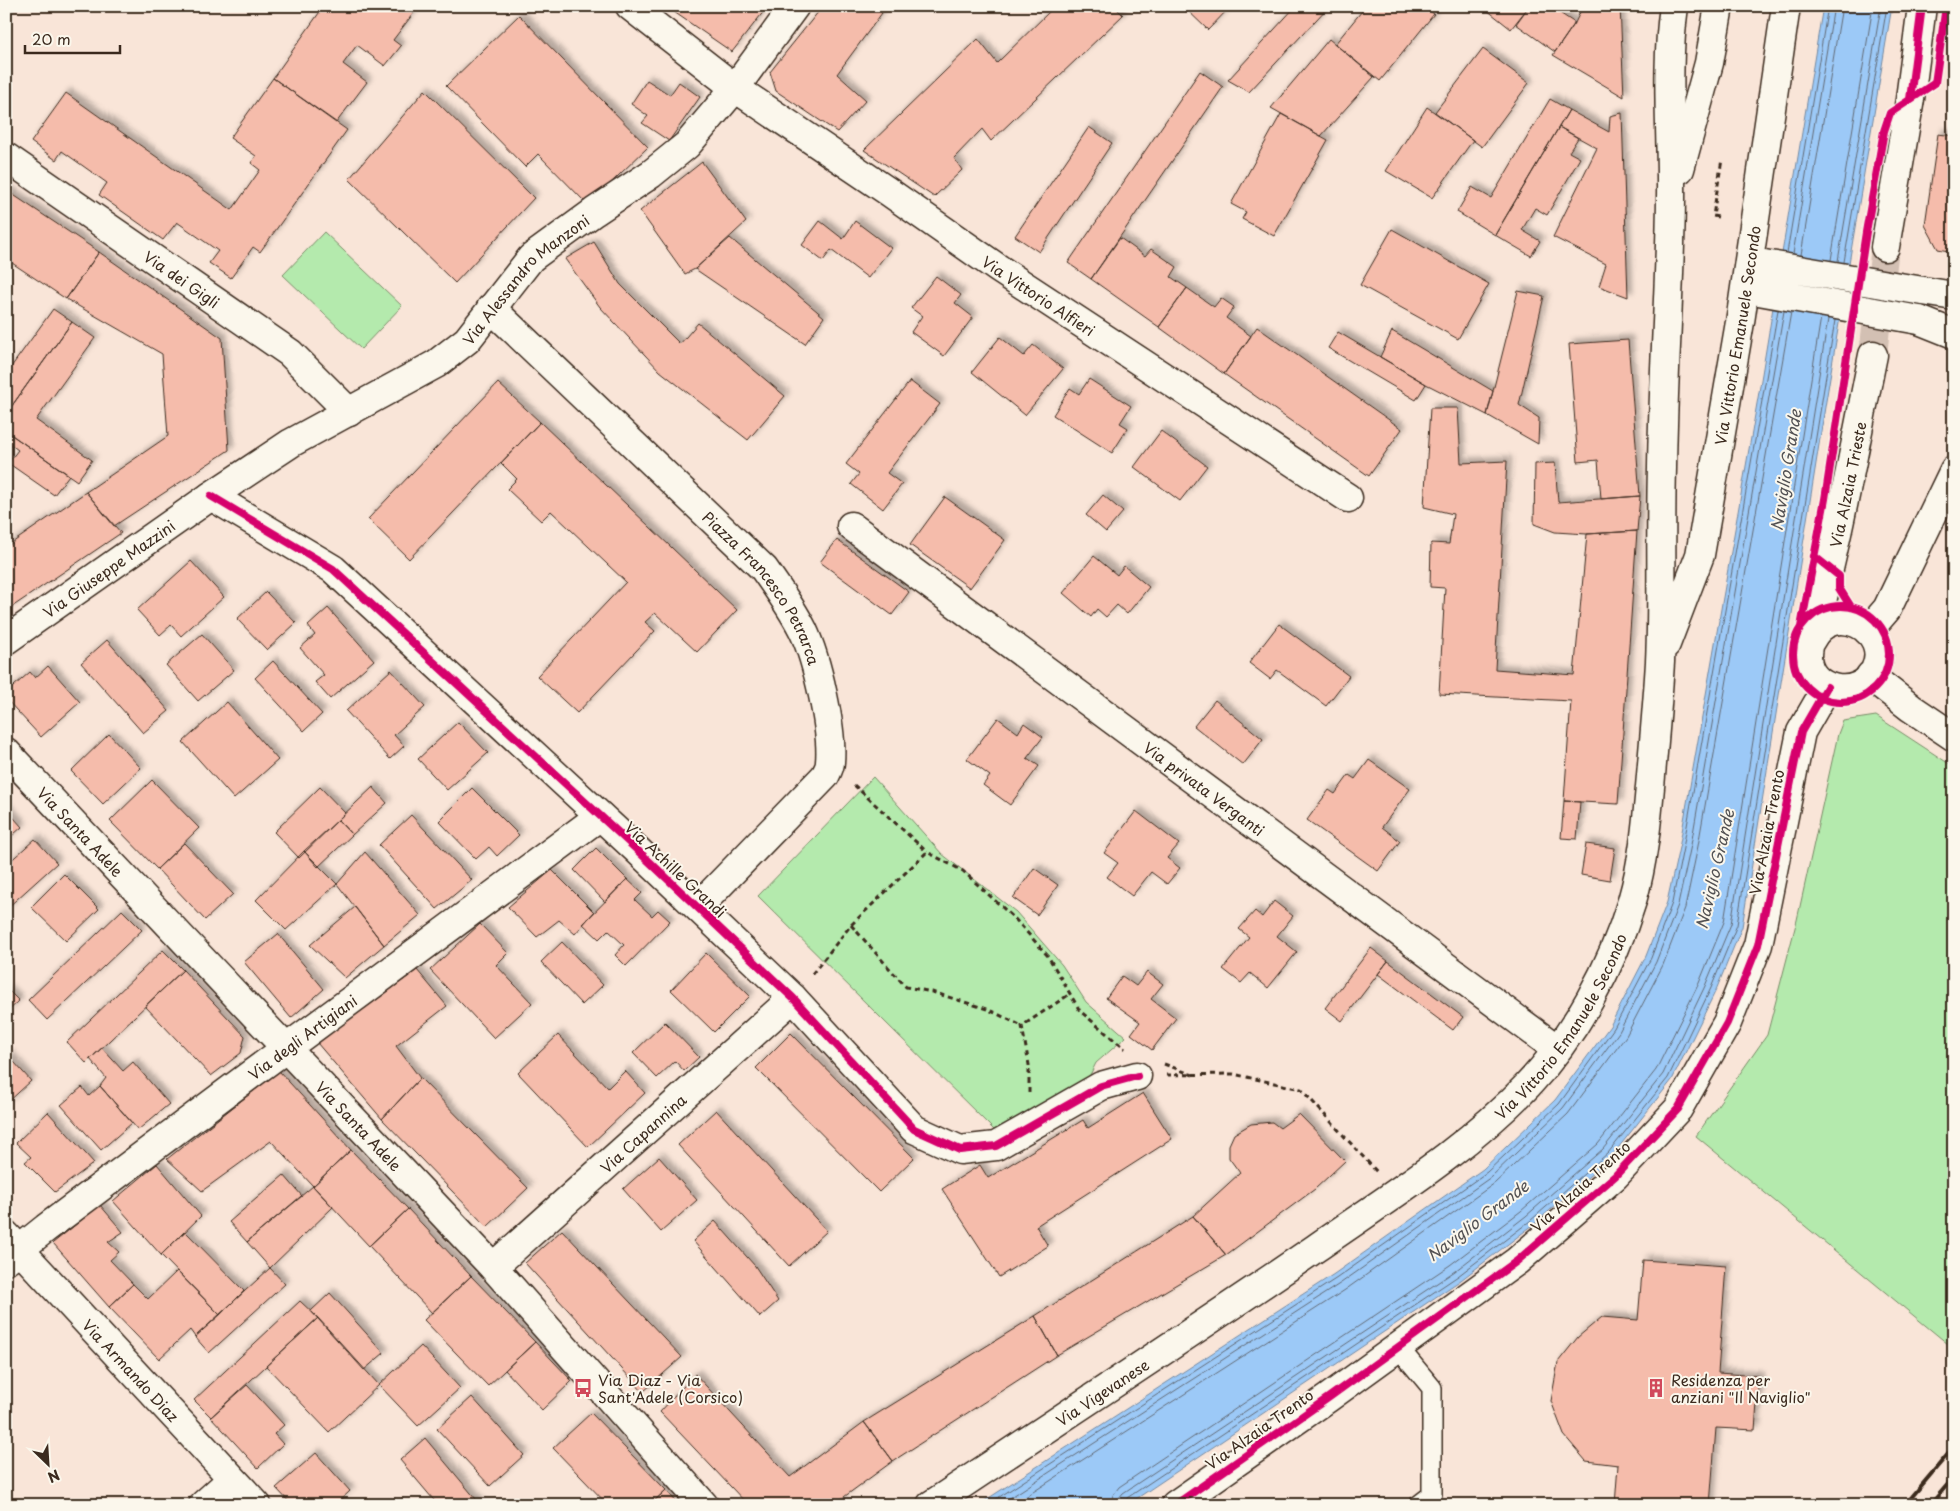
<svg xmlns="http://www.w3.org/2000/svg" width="1960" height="1511" viewBox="0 0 1960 1511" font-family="'Playpen Sans',sans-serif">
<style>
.green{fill:#b4eaad;stroke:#788a66}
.water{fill:#9cc9f7;stroke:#7589a0}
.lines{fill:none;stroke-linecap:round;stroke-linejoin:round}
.shore{stroke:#626a75;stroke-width:1}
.building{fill:#f5bcab;stroke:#3b2a1e;filter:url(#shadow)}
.minor-tunnel{stroke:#d3c0b3;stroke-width:28;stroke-dasharray:28 14;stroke-linecap:butt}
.service-casing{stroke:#3b2a1e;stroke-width:22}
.minor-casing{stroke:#3b2a1e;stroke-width:31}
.secondary-casing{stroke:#3b2a1e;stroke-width:31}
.path{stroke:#3b2a1e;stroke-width:3;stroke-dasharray:5 4;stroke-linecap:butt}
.service{stroke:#fbf7ec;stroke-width:19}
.minor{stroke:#fbf7ec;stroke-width:28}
.secondary{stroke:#fbf7ec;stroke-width:28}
.rail{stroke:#3b2a1e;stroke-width:4}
.secondary-bridge-casing{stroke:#3b2a1e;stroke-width:31;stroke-linecap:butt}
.secondary-bridge{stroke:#fbf7ec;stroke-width:28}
.cycleway-casing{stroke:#fbf7ec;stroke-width:11}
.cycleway{stroke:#d6006c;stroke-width:8}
.labels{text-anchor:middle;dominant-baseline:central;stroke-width:4;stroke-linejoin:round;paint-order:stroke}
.street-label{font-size:15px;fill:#3b2a1e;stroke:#fbf7ec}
.poi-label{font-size:15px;fill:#3b2a1e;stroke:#fbf7ec;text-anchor:start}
.water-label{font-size:16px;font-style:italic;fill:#535254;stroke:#fbf7ec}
</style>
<defs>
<filter id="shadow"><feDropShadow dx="4.5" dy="-4.5" stdDeviation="2.5" flood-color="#0004"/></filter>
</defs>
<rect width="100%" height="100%" fill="#f9e5d8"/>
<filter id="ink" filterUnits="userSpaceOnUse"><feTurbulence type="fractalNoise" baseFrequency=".02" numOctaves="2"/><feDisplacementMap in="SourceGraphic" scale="10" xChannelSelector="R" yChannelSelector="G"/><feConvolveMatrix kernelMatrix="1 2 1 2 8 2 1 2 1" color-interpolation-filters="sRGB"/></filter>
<g filter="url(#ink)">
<path class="green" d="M324 232 402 306 361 349 283 275Z
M1876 716 1954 767V1349L1696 1136 1767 1035 1797 920 1838 734 1843 721Z
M873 777 942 854 1016 912 1062 965 1086 1002 1126 1037 1096 1063 1089 1077 996 1132 758 896Z"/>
<path class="water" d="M1823 6H1892L1825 407 1742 927 1716 990 1672 1080 1611 1157 1533 1225 1461 1280 1127 1505H978L1334 1274 1483 1169 1555 1100 1610 1026 1646 956 1667 902 1680 843 1759 392Z"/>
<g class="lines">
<path class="shore" d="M1787 253 1828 6
M1793 254 1834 6
M1801 255 1842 6
M1831 260 1873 6
M1838 261 1881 6
M1844 262 1887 6
M987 1505 1337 1278 1487 1172 1559 1104 1614 1028 1651 958 1672 903 1684 843 1778 310
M999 1505 1341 1283 1491 1177 1563 1108 1619 1032 1656 962 1678 905 1691 845 1784 311
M1013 1505 1345 1290 1495 1183 1568 1114 1626 1036 1663 965 1685 908 1698 846 1791 312
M1111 1505 1113 1495 1119 1487 1450 1265 1521 1211 1598 1144 1656 1070 1699 983 1724 922 1821 317
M1118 1505 1119 1498 1123 1493 1455 1271 1526 1216 1603 1149 1663 1074 1705 986 1731 924 1828 319
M1125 1505 1127 1498 1458 1276 1530 1221 1608 1153 1668 1078 1711 988 1737 925 1835 320"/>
</g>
<path class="building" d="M324 6H419L393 40 401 46 385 66 357 45 343 64 367 82 336 123 273 78Z
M678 6H768L732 52 674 12Z
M823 6H874L882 13 837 74 866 100 837 132 776 91 770 72Z
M1051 6H1114L1123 15 991 141 982 129 954 158 962 170 934 197 864 150 978 39 997 63 1053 8Z
M1183 6H1231L1208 30Z
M1296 6H1329L1249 92 1228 80Z
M1366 6H1424L1434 14 1380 81 1335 44Z
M1482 6H1529L1511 29Z
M1529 6H1549L1575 23 1555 52 1516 24Z
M1583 6H1620L1624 97 1553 55 1575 23Z
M519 15 648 147 588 205 538 154 525 167 446 86Z
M1329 39 1374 77 1321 136 1271 108Z
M1483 49 1529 83 1482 147 1435 112Z
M1200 71 1223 87 1091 279 1068 263Z
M273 78 347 130 260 252 253 247 231 278 209 263 218 251 177 222 163 240 99 195 107 183 62 151 56 160 31 142 66 93 232 210 260 170 251 163 256 156 230 138Z
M647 80 670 95 679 82 700 97 669 141 642 123 648 116 631 104Z
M425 90 534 198 455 283 349 179Z
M1550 99 1569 110 1495 235 1457 212 1472 187 1491 198Z
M1427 107 1473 140 1432 198 1386 171Z
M1569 110 1609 132 1610 116 1622 113 1628 297 1599 286 1606 264 1553 237 1597 148 1559 127Z
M1281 114 1328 140 1274 236 1242 219 1246 212 1231 204Z
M1089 127 1112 143 1039 252 1015 236Z
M1559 127 1578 138 1569 152 1580 158 1547 215 1535 208 1522 230 1540 241 1531 256 1495 235Z
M1938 134 1954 136V252L1938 249 1925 225Z
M702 162 746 222 695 269 685 274 640 211Z
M6 190 99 252 66 299 6 259Z
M820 221 843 239 855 221 891 248 868 278 831 250 823 261 802 245Z
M1392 229 1489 284 1458 339 1360 285Z
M730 238 824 317 805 344 695 269Z
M1120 238 1145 256 1151 249 1177 267 1171 277 1187 288 1159 327 1091 279Z
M594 242 620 284 680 344 698 323 785 396 748 440 660 371 600 307 565 259Z
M99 252 222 338 229 450 114 526 86 492 168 436 162 354 66 299Z
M936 276 961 295 955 303 973 317 944 356 911 332 922 316 911 308Z
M1187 288 1214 307 1221 298 1234 307 1226 318 1251 336 1224 374 1159 327Z
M1518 291 1544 296 1519 405 1539 418 1538 444 1487 415Z
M53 309 72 322 6 414V374Z
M72 322 95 338 36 420 92 460 77 481 6 431V414Z
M1257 327 1402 429 1369 476 1224 374Z
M1392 331 1493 391 1487 415 1426 384 1380 357Z
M1338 332 1426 384 1416 400 1328 348Z
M1000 337 1024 356 1033 345 1063 369 1025 415 972 372Z
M1628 340 1640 496 1601 499 1598 460 1578 462 1569 344Z
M1089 379 1131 406 1120 423 1128 428 1112 453 1053 415 1070 388 1079 394Z
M910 381 940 404 887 473 902 484 883 509 851 484 859 474 846 464Z
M498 383 540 422 409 559 368 519Z
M1430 408H1458L1461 463 1507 461 1495 669 1574 675 1587 534 1637 531 1618 804 1564 801 1571 701 1439 694 1445 588 1430 587 1431 543 1449 544 1453 514 1424 507Z
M540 422 737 610 697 652 655 613 645 622 655 631 577 713 537 676 626 582 551 511 541 521 507 489 517 479 501 463Z
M6 431 69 475 54 495 8 463 18 450 6 441Z
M1161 431 1207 466 1180 501 1134 467Z
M1555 463 1558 502 1640 496 1637 531 1587 534 1555 532 1534 524 1535 464Z
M86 492 121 533 6 611V547Z
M1103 495 1123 512 1106 532 1086 515Z
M945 497 1005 540 970 588 910 545Z
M837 540 909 592 892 615 820 562Z
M1094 556 1117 575 1124 566 1149 587 1127 614 1117 605 1106 617 1097 609 1091 617 1063 593Z
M191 561 224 597 181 636 171 625 160 635 137 610Z
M266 592 296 623 267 650 237 619Z
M328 608 374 660 330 699 315 682 324 675 300 648 315 635 308 626Z
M1279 624 1349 676 1326 706 1277 670 1270 679 1249 663Z
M202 634 234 670 198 701 166 665Z
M107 640 169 711 143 733 81 663Z
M273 661 322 714 304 731 255 678Z
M48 666 80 702 41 737 6 699V693L30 672 35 678Z
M391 670 425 707 394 735 404 746 390 759 346 711Z
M1215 700 1263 739 1243 765 1194 726Z
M227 702 278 760 234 799 183 742Z
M998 718 1018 733 1024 723 1043 737 1027 758 1039 766 1010 805 983 785 990 776 967 759Z
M458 722 488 753 447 790 418 759Z
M109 734 141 768 103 804 71 771Z
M1369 760 1410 789 1382 827 1400 841 1378 871 1307 820 1329 790 1335 794 1349 775 1355 779Z
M152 780 199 828 157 869 110 821Z
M320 787 345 813 299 858 274 832Z
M373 787 387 803 352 835 338 820Z
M472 788 519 835 497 856 489 847 476 859 439 821Z
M1564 801 1580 802 1577 839 1561 838Z
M6 809 22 827 6 841Z
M1136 811 1179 844 1167 858 1180 868 1167 884 1151 872 1132 896 1107 877 1118 863 1104 853Z
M411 815 472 880 437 909 379 845Z
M338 820 352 835 318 867 304 851Z
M35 839 57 863 6 909V865Z
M184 843 233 894 205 920 157 869Z
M1586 844 1615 848 1610 880 1581 875Z
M596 848 627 879 605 902 574 870Z
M304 851 337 884 286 930 256 900Z
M365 852 420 915 384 945 337 884Z
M1034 868 1058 885 1037 915 1013 898Z
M552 870 594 912 575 934 559 920 537 937 508 907Z
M64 874 99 909 66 941 31 907Z
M627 879 642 893 635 900 652 916 658 910 670 921 626 966 615 955 624 945 608 930 599 939 583 924Z
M1274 901 1293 916 1277 936 1297 952 1268 988 1250 973 1241 983 1223 969 1249 937 1239 929 1255 911 1262 917Z
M355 907 384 945 345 978 310 945Z
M122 910 142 930 47 1020 28 1000Z
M480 924 508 953 496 965 532 1003 494 1038 430 970Z
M278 934 324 989 291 1018 244 962Z
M562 942 603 985 582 1005 541 962Z
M1371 948 1388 961 1342 1021 1325 1008Z
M163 950 183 970 86 1063 67 1042Z
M706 953 750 996 714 1032 671 990Z
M1388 961 1463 1017 1453 1030 1378 974Z
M183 970 245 1036 241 1053 211 1076 145 1006Z
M417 970 447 1006 396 1046 420 1078 382 1119 317 1043Z
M1147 972 1163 984 1151 999 1176 1018 1152 1050 1131 1034 1140 1022 1106 998 1122 976 1136 986Z
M6 988 19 1001 6 1013Z
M665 1022 699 1057 684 1071 675 1061 657 1078 633 1053Z
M791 1033 914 1158 879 1192 756 1068Z
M558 1035 608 1088 625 1071 645 1093 588 1147 518 1073Z
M102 1048 123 1071 133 1062 169 1104 138 1130 100 1086 106 1078 90 1059Z
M6 1053 31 1081 6 1104Z
M279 1071 351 1150 313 1186 271 1141 202 1191 167 1159Z
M420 1078 528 1188 487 1227 382 1119Z
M100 1086 132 1123 101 1150 61 1105 82 1087 89 1096Z
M1143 1093 1172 1139 1036 1226 1048 1246 999 1277 942 1189 980 1165 988 1178 1083 1120 1088 1128Z
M716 1110 827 1231 789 1266 678 1145Z
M48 1112 94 1163 55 1192 25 1162 31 1157 16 1143Z
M1299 1114 1345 1161 1315 1189 1226 1255 1193 1216 1240 1173 1229 1158V1145L1234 1134 1251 1124 1272 1122 1280 1128Z
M351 1150 408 1209 369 1246 313 1186Z
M659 1157 697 1200 661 1232 623 1189Z
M157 1164 201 1216 161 1255 113 1201Z
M284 1175 302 1196 247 1242 229 1222Z
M313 1186 333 1207 270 1268 247 1242Z
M100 1205 123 1232 108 1242 119 1252 110 1260 133 1284 109 1307 53 1243Z
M408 1209 471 1276 432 1313 369 1246Z
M1193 1216 1226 1255 1057 1355 1035 1316Z
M715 1221 755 1266 778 1301 760 1317 693 1241Z
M562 1230 682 1357 643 1392 525 1263Z
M185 1231 244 1291 220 1315 161 1255Z
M1643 1260 1726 1266 1718 1373 1759 1376 1755 1430 1716 1428 1710 1505H1615L1618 1465 1586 1461 1564 1435 1551 1401 1558 1362 1578 1337 1602 1317 1638 1320Z
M270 1268 285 1284 209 1353 195 1337Z
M177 1271 220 1315 195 1337 190 1330 159 1359 109 1307 133 1284 148 1299Z
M471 1276 535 1342 488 1386 424 1320Z
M330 1293 384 1353 364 1370 311 1311Z
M300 1301 318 1318 211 1417 194 1400Z
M1035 1316 1057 1355 893 1461 864 1422Z
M318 1318 379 1385 329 1432 266 1366Z
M535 1342 572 1381 542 1410 505 1370Z
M421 1346 460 1388 418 1426 379 1385Z
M695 1374 790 1477 864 1422 893 1461 833 1505H748L660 1412Z
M247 1385 284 1425 274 1434 283 1444 258 1468 211 1417Z
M472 1397 524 1455 490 1486 437 1429Z
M591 1413 666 1490 650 1505H608L553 1448Z
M425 1438 481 1505H438L400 1460Z
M316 1453 350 1491 335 1505H292L276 1488Z
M666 1490 679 1505H650Z"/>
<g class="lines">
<path class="minor-tunnel" d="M1873 355 1885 247"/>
<g class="service-casing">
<path id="service" d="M1398 1347 1432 1388V1495L1419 1505"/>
</g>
<g class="minor-casing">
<g id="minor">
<path id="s1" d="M630 6 735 88 889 192 999 269 1348 498"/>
<path id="s2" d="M6 157 290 353 349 412"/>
<path d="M1885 247 1910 99 1922 6"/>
<path id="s3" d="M491 308 764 569C778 589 792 608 803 630 817 659 833 730 830 762 830 767 827 772 825 776L698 907"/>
<path d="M211 496 333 569 635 848 793 998 914 1129 960 1150 996 1146 1101 1086 1137 1076"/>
<path id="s4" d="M851 526 1557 1049"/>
<path d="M1868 631 1887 609 1954 470"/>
<path id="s5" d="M6 640 211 496 291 443 436 364 467 340 531 258 594 212 651 174 687 145 735 88 795 6"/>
<path id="s6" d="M1811 640C1832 598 1894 629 1875 670 1859 702 1807 692 1807 656 1807 641 1815 622 1820 608 1825 593 1827 576 1831 560 1847 492 1859 424 1873 355"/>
<path d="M1870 676 1911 708 1954 737"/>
<path id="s7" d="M6 752 493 1267 704 1505"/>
<path id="s8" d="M6 1235 257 1505"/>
<path id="s9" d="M6 1260 46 1228 250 1075 600 816"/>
<path id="s10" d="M493 1267 793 998"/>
<path d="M203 1505 232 1479"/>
<path d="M1175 1505 1328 1398 1517 1261 1615 1176 1678 1109 1727 1023 1758 945 1801 732 1827 687"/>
</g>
</g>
<g class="secondary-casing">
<g id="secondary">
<path d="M1680 169 1709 63 1719 6"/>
<path d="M1923 291 1954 296"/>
<path d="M1919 320 1954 334"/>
<path id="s11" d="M1666 644 1700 555 1740 322 1786 6"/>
<path id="s12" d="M931 1505C1060 1419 1189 1335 1316 1248 1389 1197 1466 1150 1528 1085 1575 1035 1612 967 1632 901 1645 857 1648 809 1652 764 1655 730 1658 696 1660 662 1663 598 1660 533 1662 468 1663 379 1670 290 1671 200 1672 136 1665 70 1674 6"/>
</g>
</g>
<path class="path" d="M1718 217 1713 216 1722 159
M854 785 927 852
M851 925 906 987 932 992 987 1009 1022 1026
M812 974 851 925 927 852 963 871 1015 919 1048 956 1080 1011 1125 1049
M1164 1064 1193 1075
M1166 1075 1233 1074 1301 1089 1377 1172
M1029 1093V1065L1022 1026 1070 994"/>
<use href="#service" class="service"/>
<use href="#minor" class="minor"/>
<use href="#secondary" class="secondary"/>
<path class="rail" d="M1905 1505 1954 1447
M1930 1505 1954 1477"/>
<g class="secondary-bridge-casing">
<path id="secondary-bridge" d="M1764 264 1923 291
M1759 291 1919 320"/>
</g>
<use href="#secondary-bridge" class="secondary-bridge"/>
<g class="cycleway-casing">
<path id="cycleway" d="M1910 99 1922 6
M211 496 333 569 635 848 793 998 914 1129 960 1150 996 1146 1101 1086 1137 1076
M1814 556 1839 576V588L1851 607
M1793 654a48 48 0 1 1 96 0a48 48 0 1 1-96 0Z
M1801 627 1825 499 1866 232 1884 131 1890 113 1935 83 1946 6
M1175 1505 1328 1398 1517 1261 1615 1176 1678 1109 1727 1023 1758 945 1801 732 1827 687"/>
</g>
<use href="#cycleway" class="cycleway"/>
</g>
</g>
<defs>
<g id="bus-bare" transform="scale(1.5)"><path d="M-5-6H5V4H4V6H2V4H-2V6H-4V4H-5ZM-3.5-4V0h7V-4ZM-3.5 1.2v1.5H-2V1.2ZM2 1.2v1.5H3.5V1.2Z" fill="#d1495b" stroke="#fbf7ec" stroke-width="2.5" paint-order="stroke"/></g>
<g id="building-bare" transform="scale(1.5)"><path d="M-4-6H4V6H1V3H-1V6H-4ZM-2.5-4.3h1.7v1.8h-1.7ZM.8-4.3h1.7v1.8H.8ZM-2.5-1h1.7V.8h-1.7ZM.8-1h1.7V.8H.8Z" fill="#d1495b" stroke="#fbf7ec" stroke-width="2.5" paint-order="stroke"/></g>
</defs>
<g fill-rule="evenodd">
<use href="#bus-bare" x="583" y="1388"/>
<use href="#building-bare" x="1656" y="1388"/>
</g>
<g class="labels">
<g class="street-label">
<text stroke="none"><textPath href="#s2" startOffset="214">Via dei Gigli</textPath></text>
<text stroke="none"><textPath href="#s5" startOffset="636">Via Alessandro Manzoni</textPath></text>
<text stroke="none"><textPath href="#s1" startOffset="501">Via Vittorio Alfieri</textPath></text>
<text stroke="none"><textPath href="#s11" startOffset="318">Via Vittorio Emanuele Secondo</textPath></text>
<text stroke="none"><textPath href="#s6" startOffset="381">Via Alzaia Trieste</textPath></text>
<text stroke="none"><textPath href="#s5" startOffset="125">Via Giuseppe Mazzini</textPath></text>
<text stroke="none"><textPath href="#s3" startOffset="392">Piazza Francesco Petrarca</textPath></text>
<text stroke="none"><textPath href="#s4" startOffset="440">Via privata Verganti</textPath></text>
<text stroke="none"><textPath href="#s7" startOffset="109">Via Santa Adele</textPath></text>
<text transform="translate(1766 832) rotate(-79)">Via Alzaia Trento</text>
<text transform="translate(676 869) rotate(43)">Via Achille Grandi</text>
<text stroke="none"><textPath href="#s12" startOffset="798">Via Vittorio Emanuele Secondo</textPath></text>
<text stroke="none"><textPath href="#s9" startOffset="371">Via degli Artigiani</textPath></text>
<text stroke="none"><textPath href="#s7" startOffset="514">Via Santa Adele</textPath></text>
<text stroke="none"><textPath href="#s10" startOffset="201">Via Capannina</textPath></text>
<text transform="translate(1580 1186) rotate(-42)">Via Alzaia Trento</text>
<text stroke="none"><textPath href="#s8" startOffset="184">Via Armando Diaz</textPath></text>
<text stroke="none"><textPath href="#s12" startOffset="205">Via Vigevanese</textPath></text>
<text transform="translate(1259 1429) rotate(-35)">Via Alzaia Trento</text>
</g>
<g class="poi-label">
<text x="598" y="1379">Via Diaz - Via<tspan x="598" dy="17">Sant'Adele (Corsico)</tspan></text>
<text x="1671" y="1379">Residenza per<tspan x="1671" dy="17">anziani "Il Naviglio"</tspan></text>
</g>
<g class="water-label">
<text transform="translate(1785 470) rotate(-81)">Naviglio Grande</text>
<text transform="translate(1714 869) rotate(-77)">Naviglio Grande</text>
<text transform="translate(1477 1220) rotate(-37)">Naviglio Grande</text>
</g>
</g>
<rect width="1960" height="1511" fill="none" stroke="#fbf7ec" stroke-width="25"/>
<rect x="12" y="12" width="1935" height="1486" fill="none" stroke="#3b2a1e" stroke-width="2" filter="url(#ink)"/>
<g transform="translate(48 1464) rotate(155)" stroke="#fbf7ec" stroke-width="4" paint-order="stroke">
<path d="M0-4L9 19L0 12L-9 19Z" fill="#3b2a1e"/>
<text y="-8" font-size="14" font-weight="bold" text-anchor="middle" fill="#3b2a1e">N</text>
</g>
<path d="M25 45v8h95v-8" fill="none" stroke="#3b2a1e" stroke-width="2.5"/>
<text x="32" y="45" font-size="15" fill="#3b2a1e" stroke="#fbf7ec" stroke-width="4" paint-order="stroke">20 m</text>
</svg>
